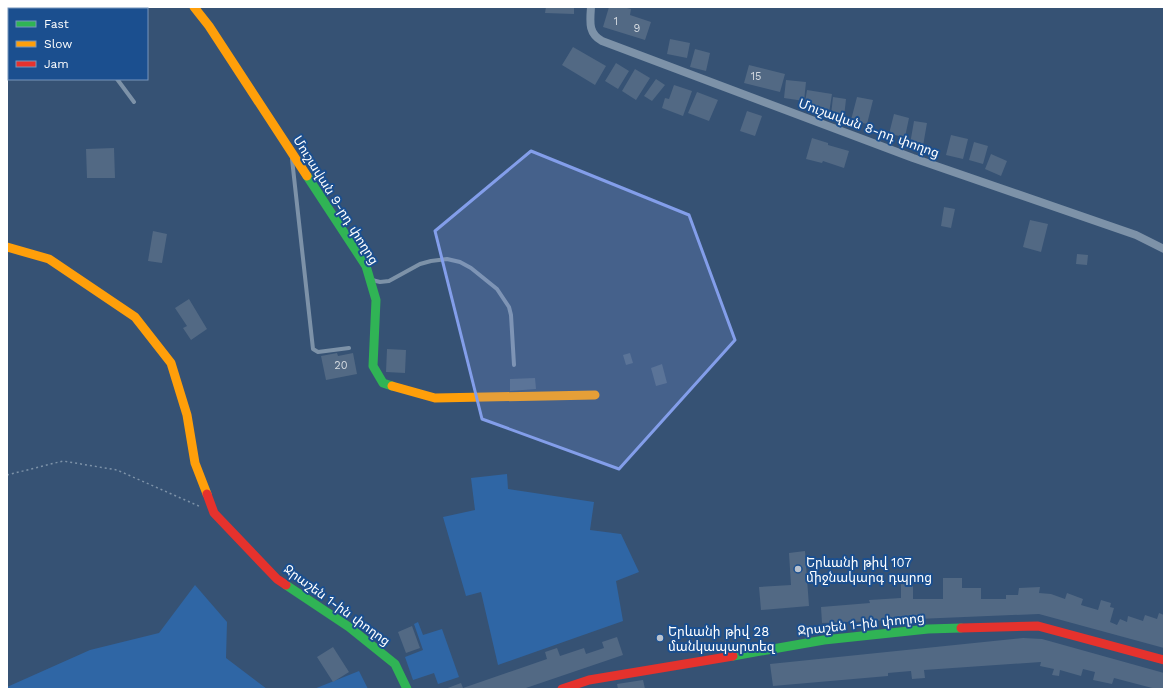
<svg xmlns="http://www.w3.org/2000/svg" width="1171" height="696" viewBox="0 0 1171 696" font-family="'Work Sans','Noto Sans Armenian',sans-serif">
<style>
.green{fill:#2f66a5}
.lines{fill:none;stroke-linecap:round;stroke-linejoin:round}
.stream{stroke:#3b618d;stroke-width:3}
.building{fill:#526984}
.path{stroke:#7d92a8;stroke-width:1.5;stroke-dasharray:2 3;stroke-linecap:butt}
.lane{stroke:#7d92a8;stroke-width:4}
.street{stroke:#7d92a8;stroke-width:8}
.fast{stroke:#30b455;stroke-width:9}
.slow{stroke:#ff9f0a;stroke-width:9}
.jam{stroke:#e5322d;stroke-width:9}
.marked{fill:#839eea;fill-opacity:0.2;stroke:#839eea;stroke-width:3;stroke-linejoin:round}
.poi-dot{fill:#b9c2ce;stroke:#1b4f8f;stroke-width:1.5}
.labels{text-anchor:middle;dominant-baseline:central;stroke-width:4;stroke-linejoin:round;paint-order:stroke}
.number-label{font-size:11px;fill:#d4dae0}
.street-label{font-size:13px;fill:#fff;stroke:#1b4f8f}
.poi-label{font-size:13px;fill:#fff;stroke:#1b4f8f;text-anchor:start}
</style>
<rect width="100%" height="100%" fill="#365274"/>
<path class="green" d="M507 474 508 489 594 502 590 530 621 534 639 572 616 581 623 621 498 665 481 592 466 596 443 517 475 510 471 478Z
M195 585 227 622 226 658 267 689H7V687L90 650 159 633Z
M418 622 423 635 442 629 459 677 438 684 434 673 413 680 405 657 423 650 414 624Z
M359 671 368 689H314Z"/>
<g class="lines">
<path class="stream" d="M15 9 22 7
M7 11H9"/>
</g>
<path class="building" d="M546 7H574V14L545 13Z
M609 7H623L631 9 630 15 651 22 645 40 603 27Z
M670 39 690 43 687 58 667 54Z
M573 47 606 66 595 85 562 65Z
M695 49 710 53 706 71 690 67Z
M616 63 629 71 618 89 605 81Z
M749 65 785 74 780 92 744 83Z
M635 69 650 78 636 100 622 91Z
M656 79 665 85 652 101 644 96Z
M786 80 806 82 804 101 784 98Z
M674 85 692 91 683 116 662 108 665 98 669 99Z
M807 90 832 94 829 113 804 109Z
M697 92 718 100 709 121 688 113Z
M833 97 846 99 844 117 831 115Z
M857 97 873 100 867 124 851 120Z
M747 111 762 116 755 136 740 131Z
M894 114 909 118 905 137 889 134Z
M914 121 927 123 923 146 910 144Z
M951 135 968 139 963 159 946 155Z
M812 138 828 143V145L849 151 844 168 823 161 822 163 806 159Z
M974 142 988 146 983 164 969 160Z
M114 148 115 178H87L86 149Z
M991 154 1007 161 1001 176 985 169Z
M944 207 955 209 951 228 941 226Z
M1030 220 1048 224 1041 252 1023 247Z
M153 231 167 234 162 263 148 261Z
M1077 254 1088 255 1087 265 1076 264Z
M189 299 207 329 191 340 183 328 187 326 175 308Z
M387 349 406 350 405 373 386 372Z
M337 353 338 356 353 353 357 374 326 380 321 356Z
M630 353 633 363 626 365 623 355Z
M662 364 667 383 656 386 651 368Z
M535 378 536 389 510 391V379Z
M805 551 809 606 761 610 759 587 791 585 789 553Z
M943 578H962V588H981V599H1006V595H1018L1019 588 1040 587 1039 593 1051 594 1065 599 1067 593 1083 599 1081 605 1098 610 1101 600 1111 603 1110 607 1114 608 1110 622 1117 625 1120 619 1127 622 1128 616 1143 621 1145 615 1157 619 1159 613 1164 615V648L1039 614 822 623 821 607 870 603 869 600 901 598V584L913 585V599H943Z
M412 626 420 648 406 653 398 632Z
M617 637 623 655 523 689H445L461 683 463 688 547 659 545 652 557 648 560 656 584 648 586 654 604 648 602 642Z
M1023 638 1042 639 1164 673V689H1156L1114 678 1112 684 1093 680 1095 672 1083 669 1081 676 1060 670 1059 676 1052 675 1054 669 1040 666 1041 662 924 670 925 678 912 679 911 671 888 673V676L773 686 770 664Z
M333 647 349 672 333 682 317 657Z
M643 680 645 689H618L617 684Z"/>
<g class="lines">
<path class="path" d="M7 475 63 461 117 470 201 507"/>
<path class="lane" d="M117 79 134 102
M292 159 313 349 318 352 349 348
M372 280 380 282 389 281 420 264 431 261 447 259 460 262 471 268 497 289 509 307 511 315 514 365"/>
<path class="street" d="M591 7C590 22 588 33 602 41L913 158 1136 235 1164 249"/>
<path class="fast" d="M7 30 9 29
M307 176 366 266 376 300 373 366 383 383 392 386
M286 585 349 627 395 664 407 689
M733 656 824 640 928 629 961 628"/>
<path class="slow" d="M194 7 209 26 307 176
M7 247 49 259 135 317 171 363 187 415 195 463 207 494
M392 386 435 398 595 395"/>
<path class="jam" d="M67 9 72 7
M207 494 214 513 277 579 286 585
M961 628 1038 626 1164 660
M562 689 589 680 733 656"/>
</g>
<path class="marked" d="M531 151 689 215 735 340 619 469 482 419 435 231Z"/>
<g class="poi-dot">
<circle cx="798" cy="569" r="4"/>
<circle cx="660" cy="638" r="4"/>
</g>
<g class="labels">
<g class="number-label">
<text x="616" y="21">1</text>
<text x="637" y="28">9</text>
<text x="756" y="76">15</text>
<text x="341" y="365">20</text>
</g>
<g class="street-label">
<text transform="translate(869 128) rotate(20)">Մուշավան 8-րդ փողոց</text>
<text transform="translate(336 200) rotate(58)">Մուշավան 9-րդ փողոց</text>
<text transform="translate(337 605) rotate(36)">Ջրաշեն 1-ին փողոց</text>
<text transform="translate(861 624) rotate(-6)">Ջրաշեն 1-ին փողոց</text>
</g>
<g class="poi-label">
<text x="806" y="562">Երևանի թիվ 107<tspan x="806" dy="15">միջնակարգ դպրոց</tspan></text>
<text x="668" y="631">Երևանի թիվ 28<tspan x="668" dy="15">մանկապարտեզ</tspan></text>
</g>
</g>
<rect width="1171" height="696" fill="none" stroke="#ffffff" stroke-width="16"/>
<rect x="8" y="8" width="140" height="72" fill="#1b4f8f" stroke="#7695bc"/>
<rect x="16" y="21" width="20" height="6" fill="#30b455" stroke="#7695bc"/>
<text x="44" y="28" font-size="12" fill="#ffffff">Fast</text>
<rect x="16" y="41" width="20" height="6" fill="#ff9f0a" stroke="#7695bc"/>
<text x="44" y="48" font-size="12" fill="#ffffff">Slow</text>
<rect x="16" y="61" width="20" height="6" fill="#e5322d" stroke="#7695bc"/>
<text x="44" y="68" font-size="12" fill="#ffffff">Jam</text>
</svg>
